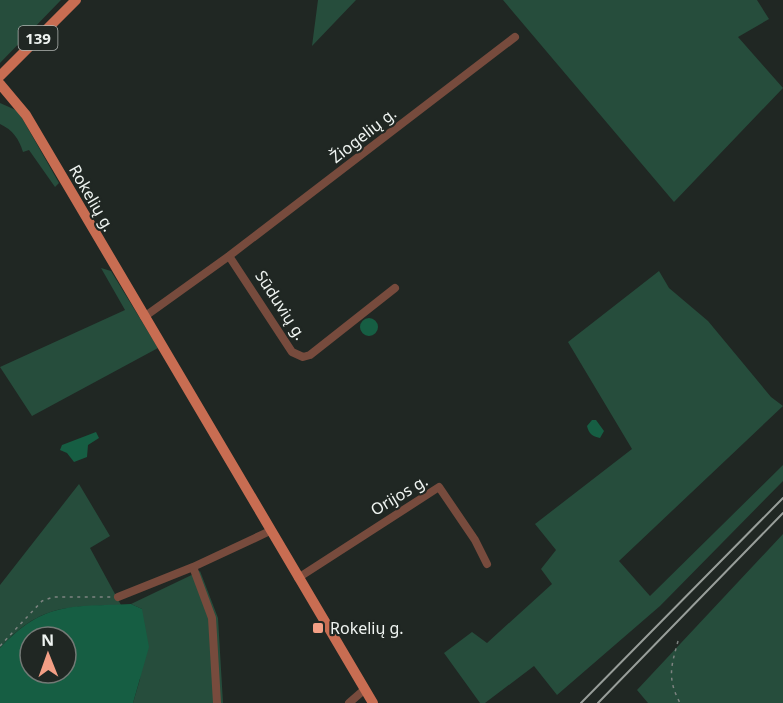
<svg xmlns="http://www.w3.org/2000/svg" width="783" height="703" viewBox="0 0 783 703" font-family="'Noto Sans',sans-serif">
<style>
.green{fill:#264d3c}
.water{fill:#165e43;fill-rule:evenodd}
.lines{fill:none;stroke-linecap:round;stroke-linejoin:round}
.path{stroke:#7d8380;stroke-width:1.5;stroke-dasharray:3 4.5;stroke-linecap:butt}
.minor{stroke:#774b3d;stroke-width:8}
.major{stroke:#c86d52;stroke-width:10}
.rail{stroke:#989e9a;stroke-width:2}
.poi-dot{fill:#f39f85;stroke:#202723;stroke-width:2}
.labels{text-anchor:middle;dominant-baseline:central;stroke-width:4.5;stroke-linejoin:round;paint-order:stroke}
.shield{fill:#202723;stroke:#b1b6b3;stroke-width:1.5}
.shield-label{font-size:15px;font-weight:bold;fill:#eff4f1}
.street-label{font-size:16px;fill:#eff4f1;stroke:#202723}
.poi-label{font-size:16px;fill:#eff4f1;stroke:#202723;text-anchor:start}
</style>
<rect width="100%" height="100%" fill="#202723"/>
<path class="green" d="M0 0H61L0 63Z
M318 0H356L312 46Z
M503 0H757L769 19 738 37 783 88 674 202Z
M0 103 18 111 59 183 55 187 29 150 23 152C19 139 13 130 0 124Z
M101 268 111 271 158 348 32 416 0 367 125 310Z
M659 271 669 288 708 321 771 397 783 406 619 561 650 596 783 465V481L660 606 557 695 534 666 485 703H480L444 653 472 632 487 643 552 584 541 569 556 550 535 524 632 449 568 342Z
M79 484 110 536 90 548 121 605C65 607 41 604 0 648V585Z
M783 534V703H648L637 690Z
M200 571 218 618 223 703H133L140 679 142 609 131 604Z"/>
<path class="water" d="M360 327a9 9 0 1 1 18 0a9 9 0 1 1-18 0Z
M592 420H596L604 431 600 438C592 436 589 434 587 426Z
M96 432 99 438 88 445 87 457 74 462 67 453 60 450 62 445Z
M131 604 142 609 149 647 133 703H0V648C44 601 71 607 131 604ZM30 637H66V673H30Z"/>
<g class="lines">
<path class="path" d="M678 641C671 667 667 678 680 703
M0 646 42 601 53 597H111"/>
<path class="minor" d="M229 256 292 352 303 357 310 355 395 288
M144 317 229 256 515 37
M193 567 212 618 217 703
M298 578 439 487 475 540 487 564
M118 597 193 567 270 531
M349 703 365 689"/>
<path class="major" d="M0 76 76 0
M0 84 26 115 373 703"/>
<path class="rail" d="M581 703 783 498
M598 703 783 513"/>
</g>
<rect class="poi-dot" x="312" y="622" width="12" height="12" rx="3"/>
<g class="labels">
<rect class="shield" x="18.5" y="26" width="39" height="24" rx="4.5"/>
<g class="shield-label">
<text x="38" y="38">139</text>
</g>
<g class="street-label">
<text transform="translate(363 135) rotate(-38)">Žiogelių g.</text>
<text transform="translate(92 198) rotate(60)">Rokelių g.</text>
<text transform="translate(281 305) rotate(57)">Sūduvių g.</text>
<text transform="translate(399 495) rotate(-31)">Orijos g.</text>
</g>
<g class="poi-label">
<text x="330" y="628">Rokelių g.</text>
</g>
</g>
<g transform="translate(48 655) rotate(359)"><circle r="28" fill="#202723" stroke="#737975" stroke-width="1.5"/>
<path d="M0-4.5L10 22L0 15L-10 22Z" fill="#f39f85"/>
<text y="-9" font-size="16" font-weight="bold" text-anchor="middle" fill="#eff4f1">N</text>
</g>
</svg>
